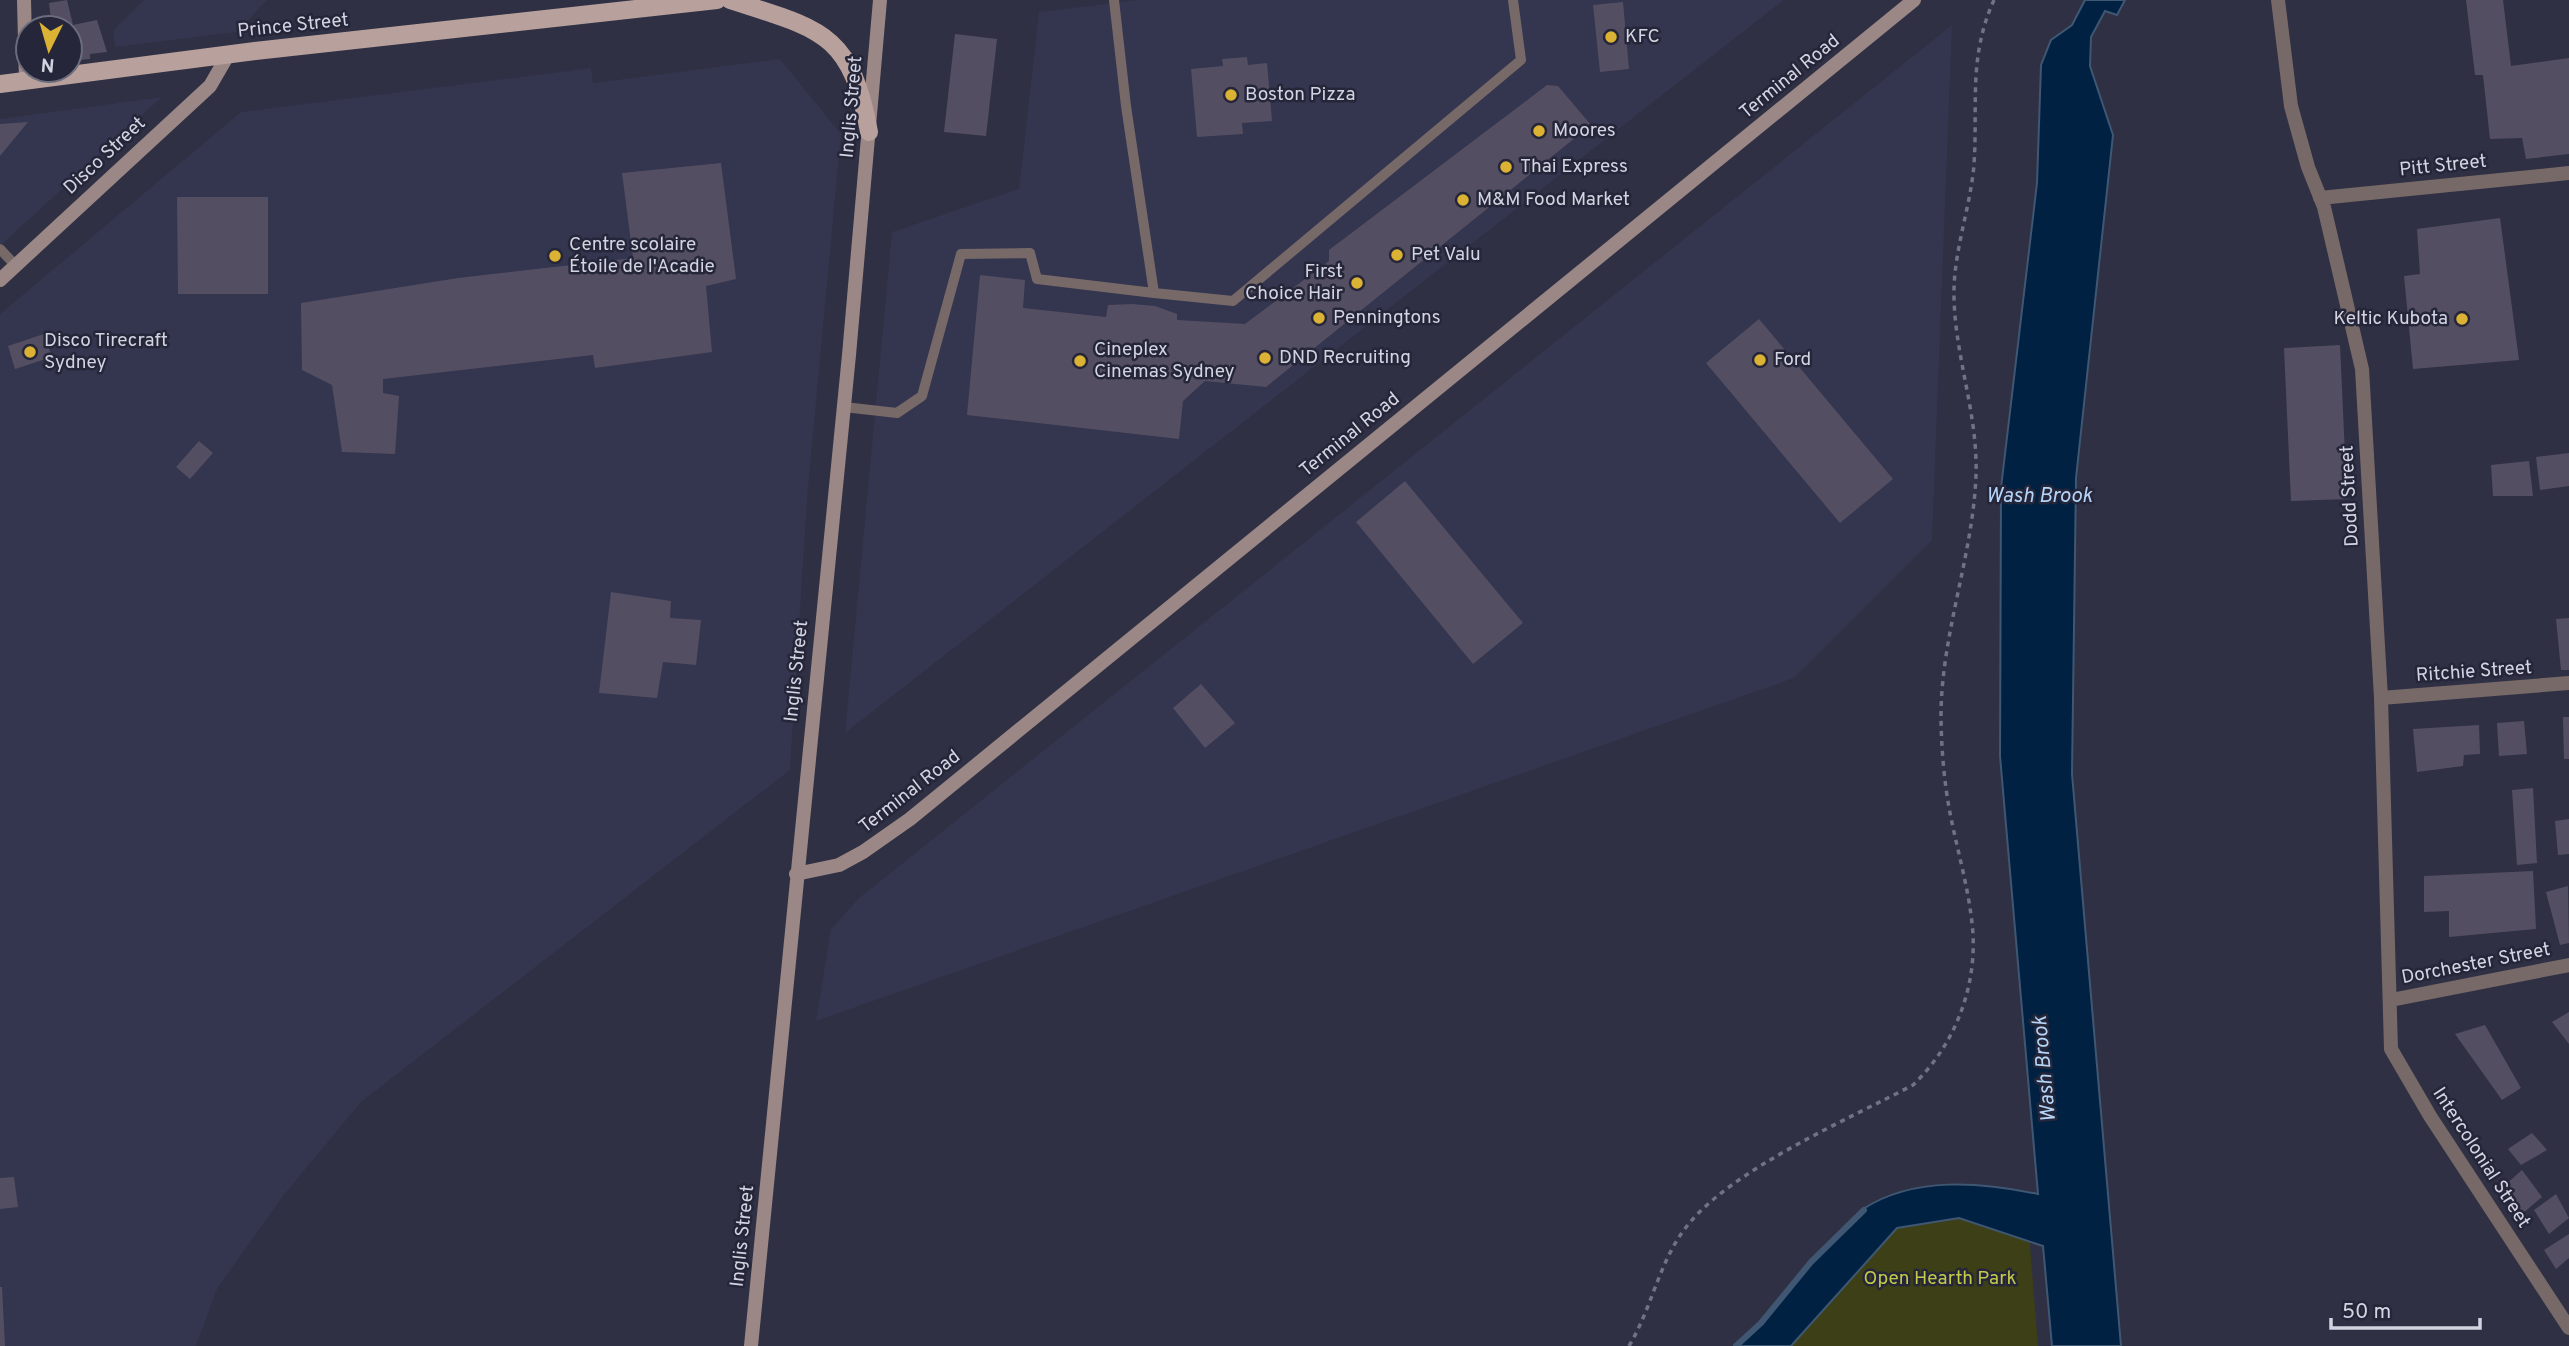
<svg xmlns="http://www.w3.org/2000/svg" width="2569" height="1346" viewBox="0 0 2569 1346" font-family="Overpass,sans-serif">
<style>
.built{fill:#34354f}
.green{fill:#3d4016}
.water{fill:#002142;stroke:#3f5772;stroke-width:2}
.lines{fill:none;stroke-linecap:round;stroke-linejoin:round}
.stream{stroke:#3f5772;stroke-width:6}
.building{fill:#544e63}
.path{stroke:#717283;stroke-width:3.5;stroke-dasharray:5 5;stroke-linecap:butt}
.lane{stroke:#766968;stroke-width:10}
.street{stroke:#766968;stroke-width:14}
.secondary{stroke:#9b8886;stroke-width:14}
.primary{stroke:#b8a09d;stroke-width:18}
.poi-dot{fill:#dbb233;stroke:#252639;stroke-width:2.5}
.labels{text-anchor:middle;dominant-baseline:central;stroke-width:5;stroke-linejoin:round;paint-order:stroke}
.street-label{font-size:19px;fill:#d3d4e1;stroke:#252639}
.poi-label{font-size:19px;fill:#d3d4e1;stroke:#252639;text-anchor:start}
.park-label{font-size:19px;fill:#c3ca47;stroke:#252639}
.water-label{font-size:21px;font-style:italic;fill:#b4d5f8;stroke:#252639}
</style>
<rect width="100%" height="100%" fill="#2f3043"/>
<path class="built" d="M144 0H267L237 32 115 47 113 30Z
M1137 0H1784L845 733 892 232 1019 189 1039 12Z
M1952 25 1932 540 1794 678 816 1021 831 929 859 898Z
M780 59 841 134 807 499 790 770 361 1102 283 1196 217 1289 196 1346H0V314L241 112 591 68 593 83Z
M162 97 0 246V119Z"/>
<path class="green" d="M1950 1209 2029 1234 2038 1346H1736L1865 1222Z"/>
<path class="water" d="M2085 0H2125L2117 15 2105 11 2091 37 2090 66 2113 135 2076 478 2072 774 2121 1346H2052L2043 1246 1959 1218 1897 1228 1791 1346H1736C1772 1313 1799 1274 1833 1240 1842 1230 1852 1217 1863 1209 1914 1176 1981 1182 2038 1194L2000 756 2001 488 2037 183 2041 65 2051 40 2072 25Z"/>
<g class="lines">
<path class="stream" d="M1736 1346 1761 1323 1811 1262 1864 1210"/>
</g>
<path class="building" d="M67 0 73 25 97 20 107 52 90 54V59L70 61V28H52L49 3Z
M2466 0H2503L2511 66 2569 58V154L2526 159 2522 138 2490 139 2483 75H2475Z
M1623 2 1629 69 1600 72 1593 5Z
M955 34 997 39 986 136 944 132Z
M1247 57 1248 65 1267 63 1272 121 1242 123 1243 134 1197 137 1191 69 1223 66 1222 59Z
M1547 85 1558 86 1591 125 1266 387 1205 381 1183 401 1179 439 967 415 980 275 1025 280 1023 308 1106 317 1108 305 1132 304 1155 306 1177 314V320L1245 324 1329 261V250Z
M28 122 0 156V124Z
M721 163 736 279 706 286 712 352 595 368 593 355 383 379V393L399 396 395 454 342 452 332 385 302 370 301 303 458 278 633 258 622 173Z
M177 197H268V294H178Z
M2500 218 2519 360 2413 369 2404 276 2420 274 2417 229Z
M1759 319 1893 479 1840 523 1706 363Z
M44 334 52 357 15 369 8 346Z
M2340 345 2347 499 2291 501 2284 348Z
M199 441 213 453 190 479 176 467Z
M2569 453V486L2540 490 2536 457Z
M2529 461 2533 496H2493L2491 465Z
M1405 481 1523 623 1473 664 1356 522Z
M611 592 671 601 670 618 701 620 696 665 663 662 657 698 599 693Z
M2569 618V670H2561L2556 619Z
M1201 684 1235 723 1205 748 1173 708Z
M2563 717H2569V759H2564Z
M2524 721 2527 754 2499 756 2497 723Z
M2479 725 2480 754 2464 755 2463 766 2417 772 2413 729Z
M2533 788 2537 863 2517 865 2512 790Z
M2569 819V854L2558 855 2555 821Z
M2533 871 2536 929 2449 937V911L2424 912V876Z
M2568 886 2569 943 2560 945 2546 892Z
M2569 1012V1044L2552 1022Z
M2485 1025 2521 1088 2502 1100 2455 1034Z
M2532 1133 2547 1150 2521 1165 2508 1149Z
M2522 1170 2542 1197 2523 1213 2503 1187Z
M14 1177 18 1207 0 1209V1178Z
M2556 1194 2569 1218 2549 1234 2534 1210Z
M2569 1234V1258L2556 1269 2544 1250Z
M0 1287H2L5 1346H0Z"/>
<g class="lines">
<path class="path" d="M1629 1346C1652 1308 1659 1261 1687 1226 1732 1169 1847 1120 1913 1085 1956 1044 1979 983 1972 923 1968 886 1957 849 1950 813 1944 782 1941 745 1941 713 1942 632 1973 555 1976 475 1978 414 1955 357 1954 297 1953 252 1970 210 1974 165 1978 105 1968 57 1994 0"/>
<path class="lane" d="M1114 0 1126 106 1154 293 1233 301 1521 60 1513 0
M0 249 16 266
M844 407 897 413 922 396 961 254 1030 253 1037 279 1154 293"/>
<path class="street" d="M2278 0 2291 106 2308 167 2324 207 2362 369 2381 698 2391 1049 2430 1116 2569 1328
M2320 198 2569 173
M2381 698 2569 683
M2391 1000 2569 965"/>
<path class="secondary" d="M24 0 26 81
M0 280 210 86 228 55
M796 874 839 865 863 852 910 819 1914 0
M751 1346 849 355 880 0"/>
<path class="primary" d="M730 0C819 29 851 31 869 132
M0 84 255 51 717 0"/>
</g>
<g class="poi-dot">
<circle cx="1611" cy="37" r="7"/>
<circle cx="1231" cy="95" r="7"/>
<circle cx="1539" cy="131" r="7"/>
<circle cx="1506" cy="167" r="7"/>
<circle cx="1463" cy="200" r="7"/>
<circle cx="1397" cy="255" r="7"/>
<circle cx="555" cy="256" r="7"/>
<circle cx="1357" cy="283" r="7"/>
<circle cx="1319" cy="318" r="7"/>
<circle cx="2462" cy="319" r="7"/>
<circle cx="30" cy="352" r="7"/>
<circle cx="1265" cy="358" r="7"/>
<circle cx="1760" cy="360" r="7"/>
<circle cx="1080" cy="361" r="7"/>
</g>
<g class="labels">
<g class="street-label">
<text transform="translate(293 26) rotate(-6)">Prince Street</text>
<text transform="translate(1790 77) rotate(-39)">Terminal Road</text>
<text transform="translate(852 107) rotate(-85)">Inglis Street</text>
<text transform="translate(105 156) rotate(-43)">Disco Street</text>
<text transform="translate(2443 166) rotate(-6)">Pitt Street</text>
<text transform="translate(1350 435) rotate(-39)">Terminal Road</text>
<text transform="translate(2350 496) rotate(-93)">Dodd Street</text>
<text transform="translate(797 671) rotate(-84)">Inglis Street</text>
<text transform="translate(2474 672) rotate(-4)">Ritchie Street</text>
<text transform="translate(910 792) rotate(-38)">Terminal Road</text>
<text transform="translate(2476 964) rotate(-11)">Dorchester Street</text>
<text transform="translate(2481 1158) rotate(57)">Intercolonial Street</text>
<text transform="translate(743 1236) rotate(-84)">Inglis Street</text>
</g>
<g class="poi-label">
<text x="1625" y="37">KFC</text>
<text x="1245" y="95">Boston Pizza</text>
<text x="1553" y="131">Moores</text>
<text x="1520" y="167">Thai Express</text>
<text x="1477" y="200">M&amp;M Food Market</text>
<text x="569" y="245">Centre scolaire<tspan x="569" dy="22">Étoile de l'Acadie</tspan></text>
<text x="1411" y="255">Pet Valu</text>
<text x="1343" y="272" text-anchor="end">First<tspan x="1343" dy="22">Choice Hair</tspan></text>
<text x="1333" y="318">Penningtons</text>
<text x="2448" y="319" text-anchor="end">Keltic Kubota</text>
<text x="44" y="341">Disco Tirecraft<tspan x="44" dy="22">Sydney</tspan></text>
<text x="1094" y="350">Cineplex<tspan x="1094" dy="22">Cinemas Sydney</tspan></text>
<text x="1279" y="358">DND Recruiting</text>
<text x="1774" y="360">Ford</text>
</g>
<g class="park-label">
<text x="1940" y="1279">Open Hearth Park</text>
</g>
<g class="water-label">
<text x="2039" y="496">Wash Brook</text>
<text transform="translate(2045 1069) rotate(-95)">Wash Brook</text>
</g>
</g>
<g transform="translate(49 49) rotate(185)"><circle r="33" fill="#252639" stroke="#6b6c7c" stroke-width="2"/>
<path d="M0-5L12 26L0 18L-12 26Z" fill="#dbb233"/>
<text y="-10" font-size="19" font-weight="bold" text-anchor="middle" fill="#d3d4e1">N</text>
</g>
<path d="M2331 1318v10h149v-10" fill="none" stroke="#d3d4e1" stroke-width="3.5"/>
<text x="2342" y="1318" font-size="21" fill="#d3d4e1" stroke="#252639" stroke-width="5" paint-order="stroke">50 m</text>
</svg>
